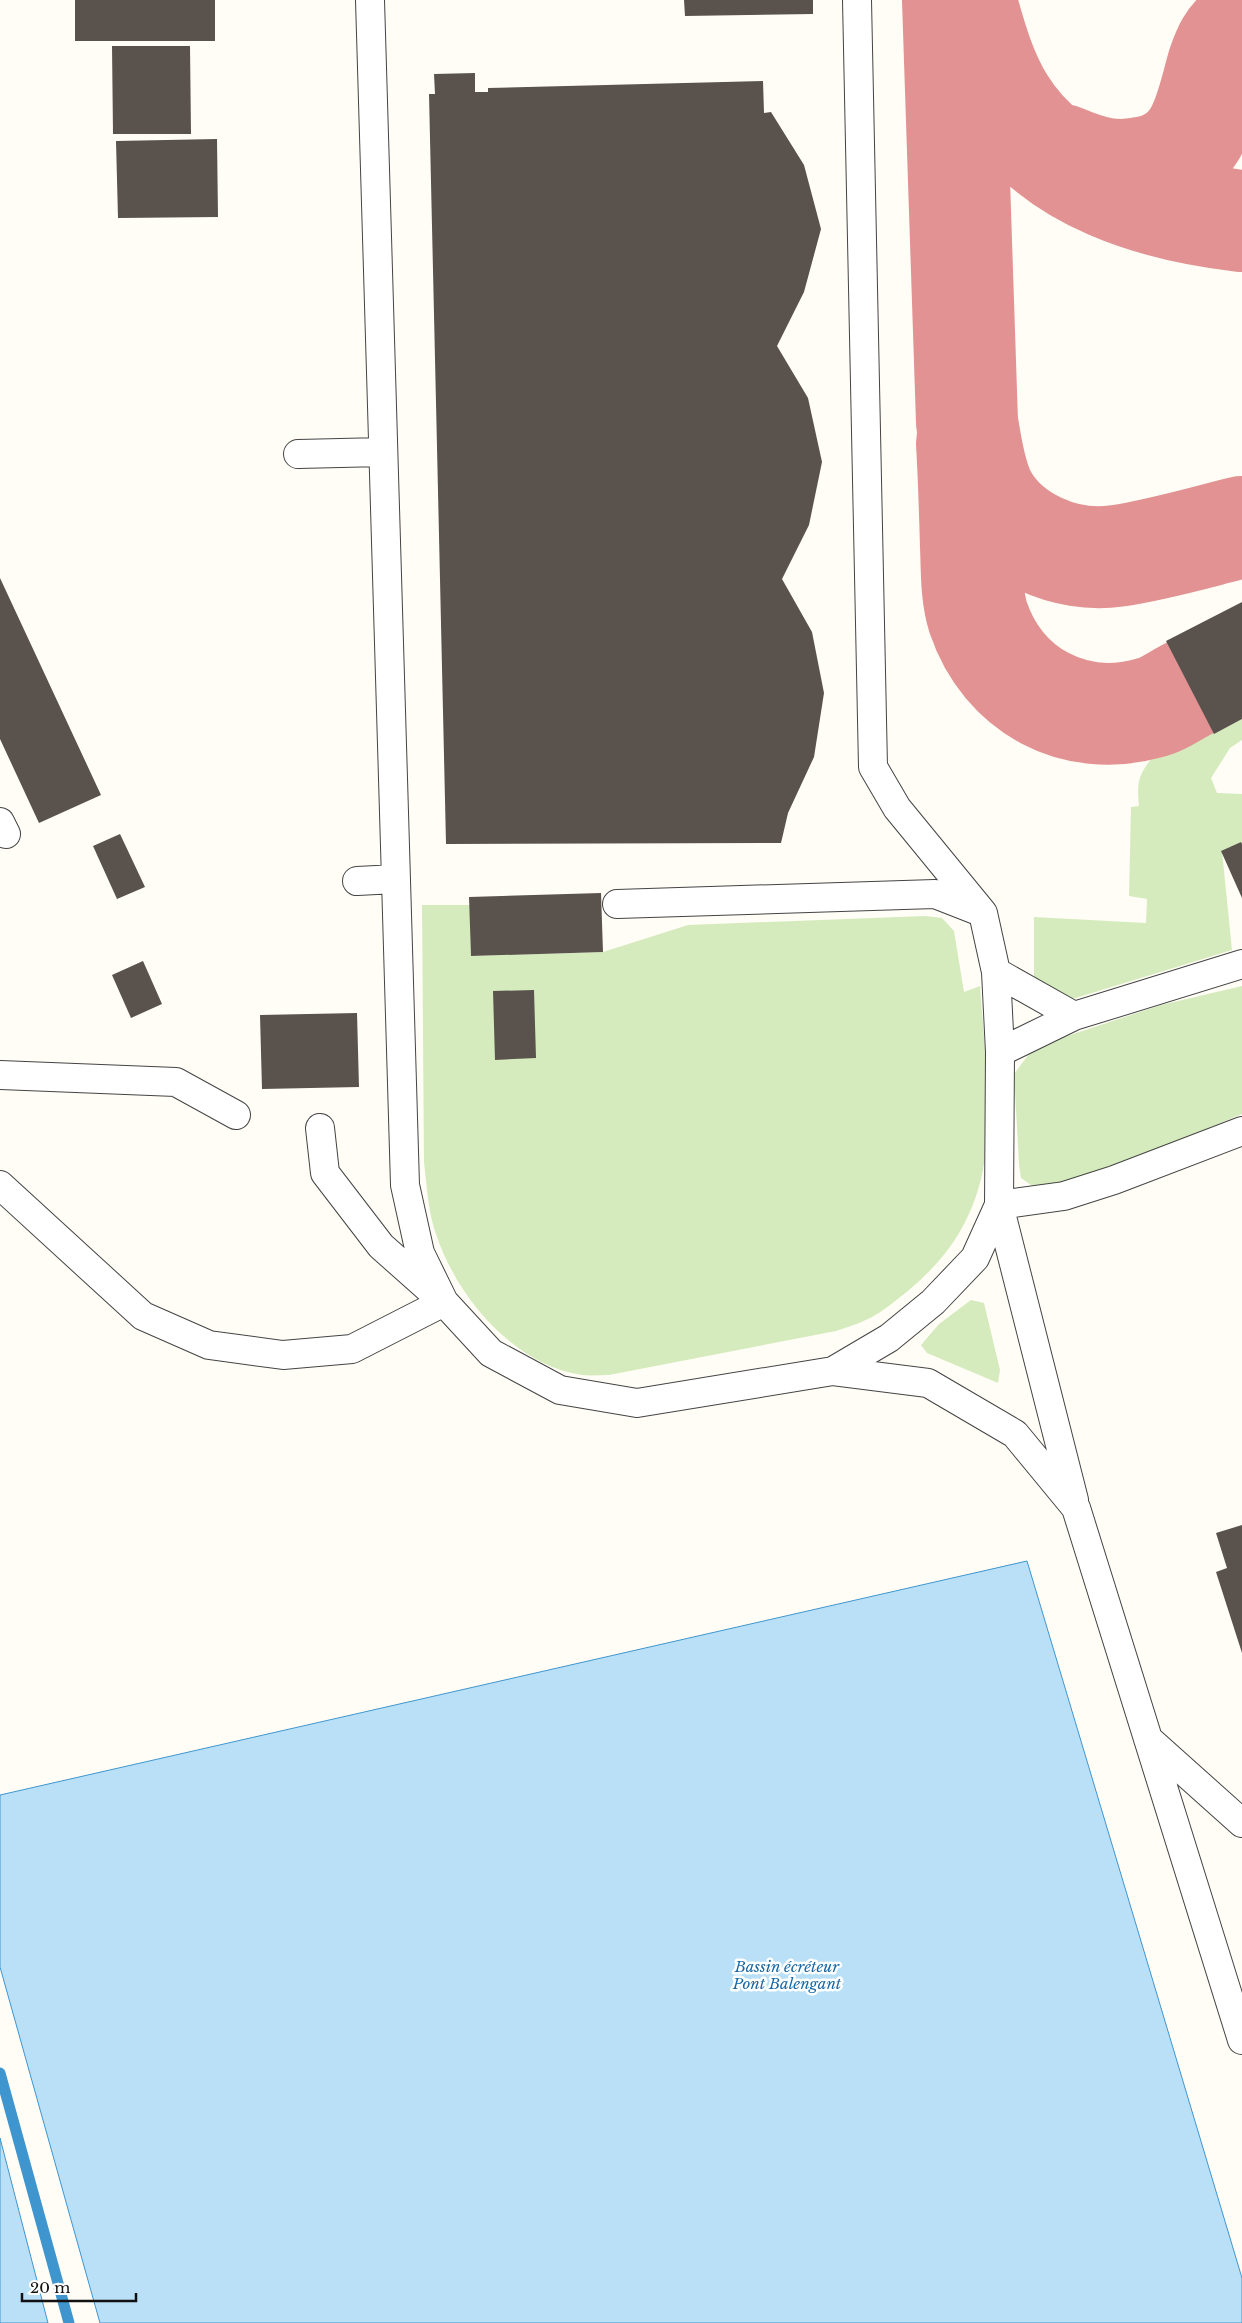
<svg xmlns="http://www.w3.org/2000/svg" width="1242" height="2323" viewBox="0 0 1242 2323" font-family="'Libre Baskerville',serif">
<style>
.green{fill:#d5ebbd}
.water{fill:#b9e0f7;stroke:#3f96cf}
.lines{fill:none;stroke-linecap:round;stroke-linejoin:round}
.stream{stroke:#3f96cf;stroke-width:11}
.taxiway{stroke:#e29292;stroke-width:102}
.building{fill:#5a524d}
.minor-casing{stroke:#444;stroke-width:30}
.minor{stroke:#fff;stroke-width:28}
.labels{text-anchor:middle;dominant-baseline:central;stroke-width:5;stroke-linejoin:round;paint-order:stroke}
.water-label{font-size:15px;font-style:italic;fill:#1768a6;stroke:#fff}
</style>
<rect width="100%" height="100%" fill="#fffdf5"/>
<path class="green" d="M1242 719V740L1230 748 1211 778 1217 793 1242 794V844L1241 842 1222 851 1232 950 1066 1001 1034 983V917L1146 923 1147 899 1129 896 1131 807 1139 806C1138 796 1137 784 1141 775 1153 748 1184 734 1208 722L1215 733Z
M422 905H470L471 956 603 952 688 925 925 916 942 918 954 931 964 992 980 986C984 1045 995 1123 981 1179 968 1231 941 1265 899 1298 890 1305 879 1314 868 1319 858 1324 847 1327 836 1331L609 1375C600 1375 591 1376 582 1375 514 1365 458 1298 437 1237 428 1213 427 1187 424 1162Z
M1242 986V1114L1079 1182 1044 1186 1031 1185 1021 1178 1019 1164 1014 1074 1032 1050 1055 1040 1161 1005Z
M971 1300 984 1303 1000 1370 998 1383 927 1353 921 1345 939 1324Z"/>
<path class="water" d="M1027 1561 1242 2278V2323H100L0 1967V1795Z
M0 2138 48 2323H0Z"/>
<g class="lines">
<path class="stream" d="M0 2073 69 2323"/>
<path class="taxiway" d="M953 0 967 422C971 445 974 470 984 492 1007 538 1066 563 1116 556 1158 550 1201 537 1242 527
M967 6C976 39 986 73 1004 102 1053 182 1155 211 1242 221
M1062 155C1093 168 1114 174 1147 167 1200 156 1205 110 1218 65 1223 50 1228 37 1242 28
M967 443C969 477 970 511 971 546 972 569 971 594 978 617 1003 691 1074 729 1149 708 1163 705 1177 694 1190 688"/>
</g>
<path class="building" d="M75 0H215V41H75Z
M684 0H813V14L685 16Z
M112 46H190L191 134H113Z
M475 73V92H488V88L763 81 764 113 771 112 804 165 821 229 804 292 777 346 808 398 822 462 809 525 782 579 812 632 824 693 814 757 788 813 781 843 446 844 429 94H435L434 74Z
M217 139 218 217 118 218 116 141Z
M0 578 101 795 39 823 0 739Z
M1242 602V719L1214 734 1166 641Z
M120 834 145 887 117 899 93 846Z
M1241 842 1242 844V898L1221 851Z
M601 893 603 952 471 956 469 897Z
M143 961 162 1004 131 1018 112 975Z
M534 990 536 1058 495 1060 493 991Z
M357 1013 359 1087 262 1089 260 1015Z
M1242 1525V1653L1216 1572 1227 1568 1216 1533Z"/>
<g class="lines">
<g class="minor-casing">
<path id="minor" d="M370 0 405 1185 420 1253 444 1302 491 1353 560 1390 637 1403 833 1371 928 1383 1015 1434 1076 1508 1242 2040
M857 0 873 767 897 808 983 913 996 972 1000 1052 999 1205 1074 1500
M298 454 383 452
M0 822 6 834
M357 881 396 879
M617 904 935 894 981 912
M996 972 1074 1016
M1000 1052 1074 1016 1242 964
M0 1075 176 1082 236 1115
M0 1185 143 1316 209 1345 283 1355 352 1349 444 1302 381 1246 325 1173 320 1128
M833 1371 889 1338 933 1302 975 1258 999 1205 1064 1196 1114 1180 1242 1131
M1148 1739 1242 1823"/>
</g>
<use href="#minor" class="minor"/>
</g>
<g class="labels">
<g class="water-label">
<text x="787" y="1966">Bassin écréteur<tspan x="787" dy="17">Pont Balengant</tspan></text>
</g>
</g>
<path d="M22 2293v8h114v-8" fill="none" stroke="#111111" stroke-width="2.5"/>
<text x="30" y="2293" font-size="15" fill="#111111" stroke="#ffffff" stroke-width="4" paint-order="stroke">20 m</text>
</svg>
